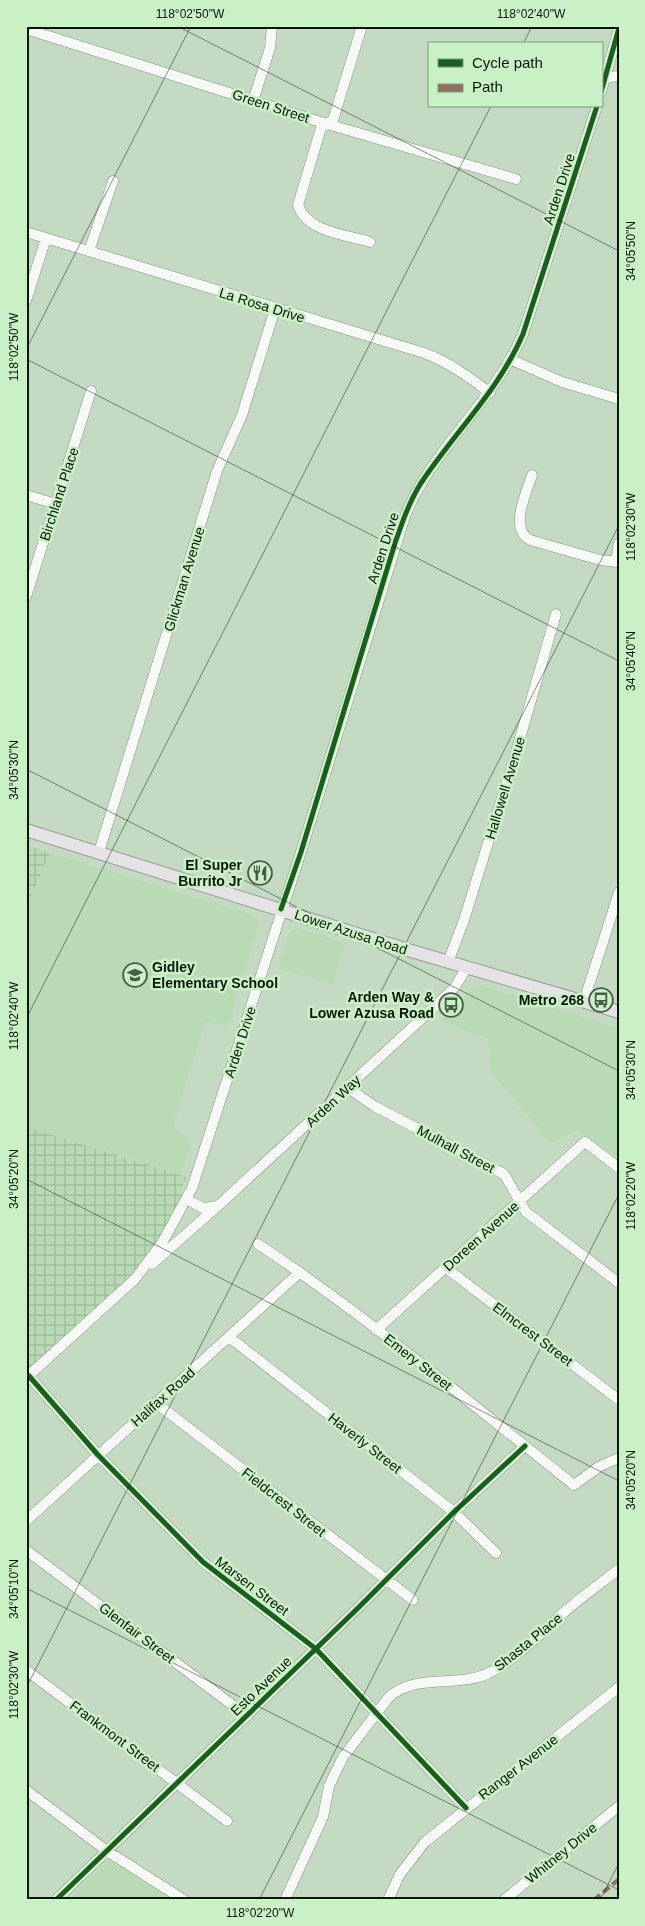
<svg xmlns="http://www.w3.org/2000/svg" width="645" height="1926" viewBox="0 0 645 1926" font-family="Arial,sans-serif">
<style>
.built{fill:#b8dab4}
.industrial{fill:url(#industrial-grid)}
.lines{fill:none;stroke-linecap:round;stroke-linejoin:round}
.minor-casing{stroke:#869683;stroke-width:11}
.major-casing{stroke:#9a9a9a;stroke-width:14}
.minor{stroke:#f6f9f6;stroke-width:10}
.major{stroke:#e6e3e7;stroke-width:12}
.quiet{stroke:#8d6e63;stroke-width:4;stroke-dasharray:8 4;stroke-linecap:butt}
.cycleway-casing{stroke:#caf1c5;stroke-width:8}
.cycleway{stroke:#1b5e20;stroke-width:5}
.ticks{fill:none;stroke:#091708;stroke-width:1;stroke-opacity:0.45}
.labels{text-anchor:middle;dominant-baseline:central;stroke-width:5;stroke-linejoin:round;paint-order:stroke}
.street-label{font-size:14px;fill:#091708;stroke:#caf1c5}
.poi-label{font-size:14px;font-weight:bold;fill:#091708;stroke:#caf1c5;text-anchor:end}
.neatline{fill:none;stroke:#091708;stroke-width:2}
.ticks-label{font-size:12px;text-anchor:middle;fill:#091708}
</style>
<defs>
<pattern id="industrial-grid" width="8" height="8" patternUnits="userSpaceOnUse" patternTransform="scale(1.25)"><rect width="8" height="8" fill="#b8dab4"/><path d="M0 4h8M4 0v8" fill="none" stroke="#9dba99"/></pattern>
</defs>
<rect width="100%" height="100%" fill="#c5dac2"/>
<path class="built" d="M50 853 249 914 260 921 228 1027 205 1021 173 1125 189 1141 190 1148 181 1174 26 1127V907Z
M297 928 345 943 333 985 278 968 289 932Z
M479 985 619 1028V1159L578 1130 551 1143 490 1071 489 1039 441 1021 474 986Z
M109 1860 173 1900H68Z"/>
<path class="industrial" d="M26 845 50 853 26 907Z
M26 1127 187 1177 180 1192 186 1199 135 1279 26 1378Z"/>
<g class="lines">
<g class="minor-casing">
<path id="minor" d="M362 26 333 120 321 128 298 205C306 232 347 235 370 242
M26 29 327 124 516 179
M601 78 619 76
M601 92 619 28
M253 101 270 48 272 26
M26 232 424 353C449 362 469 377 490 393
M89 251 113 181
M26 301 46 238
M512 360 562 382 619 399
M532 475C526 494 509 528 530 540L600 560 619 562
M26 495 56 504
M616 562 619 543
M26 597 91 391
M99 852 217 471 242 415 275 309
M448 962 464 920 512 766 556 614
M584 1001 619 892
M347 1087 374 1106 504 1174 526 1212 619 1283
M186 1199 203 1208 218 1206
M258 1244C368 1317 470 1403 574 1485L600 1466 619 1458
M152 1264 220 1204 430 1011 455 987 467 967
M446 1268 619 1400
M376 1330 585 1142 619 1168
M229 1337 454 1512 496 1553
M29 1376 98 1455 203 1562 316 1649 466 1808
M26 1378 135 1279 162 1243 192 1188 301 852 404 519C429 452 493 403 523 334L597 106
M156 1403 413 1600
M26 1521 300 1272
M26 1550 247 1716
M26 1670 227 1821
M26 1790 107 1851 184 1900
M56 1900 356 1610 454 1512 525 1446
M285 1900 323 1817 329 1786 343 1757 389 1697C417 1672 459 1689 491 1672 517 1658 540 1634 562 1614 580 1598 600 1584 619 1569
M388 1900 400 1874 425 1842 619 1687
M504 1900 619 1806"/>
</g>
<g class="major-casing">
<path id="major" d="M26 830 408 950 619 1012"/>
</g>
<use href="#minor" class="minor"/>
<use href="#major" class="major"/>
<path class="quiet" d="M594 1900 619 1879"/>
<g class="cycleway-casing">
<path id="cycleway" d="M601 92 619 28
M281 909 301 852 395 543C402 523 409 502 421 483 455 432 499 390 523 334L597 106
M29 1376 98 1455 203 1562 316 1649 466 1808
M56 1900 356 1610 454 1512 525 1446"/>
</g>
<use href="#cycleway" class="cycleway"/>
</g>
<path class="ticks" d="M177 26 619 251M523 44 532 26M26 350 191 26M26 359 619 661M26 769 619 1071M26 1019 491 106M26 1179 619 1481M26 1588 619 1890M26 1688 619 525M259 1900 619 1194M600 1900 619 1863"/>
<defs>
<g id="restaurant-ring" transform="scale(1.25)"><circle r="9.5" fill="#caf1c5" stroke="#4b5b49" stroke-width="1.5"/><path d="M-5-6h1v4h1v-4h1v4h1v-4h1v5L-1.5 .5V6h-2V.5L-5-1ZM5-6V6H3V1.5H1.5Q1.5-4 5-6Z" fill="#4b5b49"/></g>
<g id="school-ring" transform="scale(1.25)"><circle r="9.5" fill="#caf1c5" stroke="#4b5b49" stroke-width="1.5"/><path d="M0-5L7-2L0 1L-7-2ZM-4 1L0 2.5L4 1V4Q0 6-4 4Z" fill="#4b5b49"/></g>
<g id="bus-ring" transform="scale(1.25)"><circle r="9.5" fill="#caf1c5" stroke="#4b5b49" stroke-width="1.5"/><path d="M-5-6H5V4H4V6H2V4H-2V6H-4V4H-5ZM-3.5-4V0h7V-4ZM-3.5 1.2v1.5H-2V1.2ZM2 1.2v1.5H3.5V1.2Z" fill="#4b5b49"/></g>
</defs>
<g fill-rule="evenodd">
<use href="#restaurant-ring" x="260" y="873"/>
<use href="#school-ring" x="135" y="975"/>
<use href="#bus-ring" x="601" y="1000"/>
<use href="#bus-ring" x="451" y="1005"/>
</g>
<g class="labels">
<g class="street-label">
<text transform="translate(271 106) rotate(18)">Green Street</text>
<text transform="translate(559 189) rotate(-72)">Arden Drive</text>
<text transform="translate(262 305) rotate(17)">La Rosa Drive</text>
<text transform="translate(59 494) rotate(-72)">Birchland Place</text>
<text transform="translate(383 548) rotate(-72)">Arden Drive</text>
<text transform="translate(184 579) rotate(-73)">Glickman Avenue</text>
<text transform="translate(505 788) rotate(-73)">Hallowell Avenue</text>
<text transform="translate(351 932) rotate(18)">Lower Azusa Road</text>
<text transform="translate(240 1042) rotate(-72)">Arden Drive</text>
<text transform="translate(333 1101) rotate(-43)">Arden Way</text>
<text transform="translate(456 1149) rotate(28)">Mulhall Street</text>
<text transform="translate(481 1236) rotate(-42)">Doreen Avenue</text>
<text transform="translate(533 1334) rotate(37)">Elmcrest Street</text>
<text transform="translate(418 1362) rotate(38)">Emery Street</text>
<text transform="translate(163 1397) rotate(-42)">Halifax Road</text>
<text transform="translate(365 1443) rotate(38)">Haverly Street</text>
<text transform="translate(284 1502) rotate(38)">Fieldcrest Street</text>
<text transform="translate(252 1586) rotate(37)">Marsen Street</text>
<text transform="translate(137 1633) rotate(37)">Glenfair Street</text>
<text transform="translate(528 1642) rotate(-39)">Shasta Place</text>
<text transform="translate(261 1686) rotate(-44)">Esto Avenue</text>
<text transform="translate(115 1736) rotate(37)">Frankmont Street</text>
<text transform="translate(518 1767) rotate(-38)">Ranger Avenue</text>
<text transform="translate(561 1853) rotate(-39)">Whitney Drive</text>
</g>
<g class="poi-label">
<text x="242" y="865">El Super<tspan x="242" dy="16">Burrito Jr</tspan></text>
<text x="152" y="967" text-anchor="start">Gidley<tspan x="152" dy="16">Elementary School</tspan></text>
<text x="434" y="997">Arden Way &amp;<tspan x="434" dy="16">Lower Azusa Road</tspan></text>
<text x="584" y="1000">Metro 268</text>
</g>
</g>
<rect width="645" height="1926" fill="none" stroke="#caf1c5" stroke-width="55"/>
<rect x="428" y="42" width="175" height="65" fill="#caf1c5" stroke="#7d9a79"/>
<rect x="438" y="59" width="25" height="8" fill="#1b5e20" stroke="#7d9a79"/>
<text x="472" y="68" font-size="15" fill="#091708">Cycle path</text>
<rect x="438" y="84" width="25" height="8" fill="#8d6e63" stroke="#7d9a79"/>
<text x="472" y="92" font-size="15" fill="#091708">Path</text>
<rect x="28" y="28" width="590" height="1870" class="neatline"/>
<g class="ticks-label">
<text x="190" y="18">118°02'50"W</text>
<text x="531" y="18">118°02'40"W</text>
<text transform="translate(631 251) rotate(-90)" y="4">34°05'50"N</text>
<text transform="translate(14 347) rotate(-90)" y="4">118°02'50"W</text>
<text transform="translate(631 527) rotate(-90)" y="4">118°02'30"W</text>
<text transform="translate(631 661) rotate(-90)" y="4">34°05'40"N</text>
<text transform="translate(14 770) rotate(-90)" y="4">34°05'30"N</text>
<text transform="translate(14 1016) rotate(-90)" y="4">118°02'40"W</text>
<text transform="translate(631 1070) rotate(-90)" y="4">34°05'30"N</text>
<text transform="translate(14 1179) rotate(-90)" y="4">34°05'20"N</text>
<text transform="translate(631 1196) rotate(-90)" y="4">118°02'20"W</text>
<text transform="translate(631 1480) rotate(-90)" y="4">34°05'20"N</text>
<text transform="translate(14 1589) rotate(-90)" y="4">34°05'10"N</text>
<text transform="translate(14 1685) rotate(-90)" y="4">118°02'30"W</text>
<text x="260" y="1917">118°02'20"W</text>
</g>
</svg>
